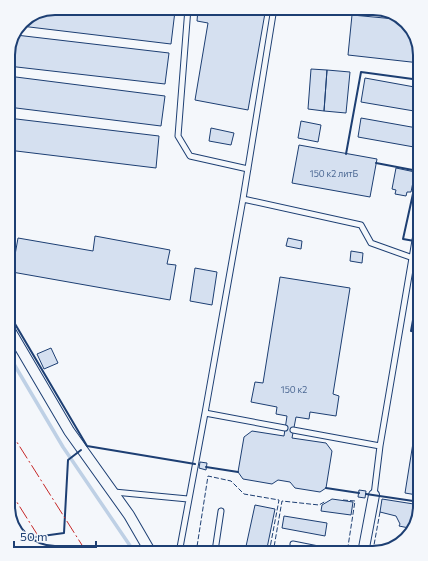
<svg xmlns="http://www.w3.org/2000/svg" width="428" height="561" viewBox="0 0 428 561" font-family="Commissioner,sans-serif">
<style>
.lines{fill:none;stroke-linecap:round;stroke-linejoin:round}
.stream{stroke:#bed0e5;stroke-width:3.5}
.building{fill:#d5e0f0;stroke:#1d3f73}
.service-casing{stroke:#1d3f73;stroke-width:7}
.minor-casing{stroke:#1d3f73;stroke-width:12}
.service{stroke:#f4f7fb;stroke-width:5}
.minor{stroke:#f4f7fb;stroke-width:10}
.fence{stroke:#1d3f73;stroke-width:1;stroke-dasharray:5 2;stroke-linecap:butt}
.wall{stroke:#1d3f73;stroke-width:2}
.power{stroke:#c62828;stroke-width:1;stroke-dasharray:14 3 2 3;stroke-linecap:butt}
.labels{text-anchor:middle;dominant-baseline:central;stroke-width:3;stroke-linejoin:round;paint-order:stroke}
.number-label{font-size:9px;fill:#4b6792}
.rim{fill:none;stroke:#1d3f73;stroke-width:2}
</style>
<rect width="100%" height="100%" fill="#f4f7fb"/>
<g class="lines">
<path class="stream" d="M8 354 63 447 135 553"/>
</g>
<path class="building" d="M55 8H150L175 11 171 44 21 26 24 20Z
M204 8H240L265 13 248 110 195 100 208 23 197 21 198 9 204 10Z
M352 15 395 19 412 29 420 55V63L348 55Z
M16 35 169 53 165 84 8 66V52Z
M311 69 327 70 324 111 308 109Z
M327 70 350 72 346 113 324 111Z
M8 76 165 96 161 126 8 107Z
M365 78 420 88V112L361 102Z
M8 118 159 136 156 168 8 150Z
M361 118 417 128 414 147 358 137Z
M301 121 321 125 318 142 298 138Z
M211 128 234 133 231 145 209 141Z
M299 145 377 159 370 197 292 183Z
M396 168 415 172 411 192H407L406 196 395 194 396 190 392 189Z
M95 236 170 250 167 264 176 265 170 300 12 272 18 238 93 251Z
M288 238 302 241 301 249 286 246Z
M351 251 363 253 362 263 350 261Z
M195 268 217 272 212 305 190 301Z
M280 277 350 288 333 394 339 396 336 416 310 412 309 419 296 417 292 438 326 443 332 451 326 488 320 492 295 488 290 482 278 480 272 484 243 479 238 472 244 437 252 431 284 436 287 416 276 414 277 407 251 402 255 382 263 383Z
M51 348 58 363 44 369 37 354Z
M420 399V489H418L417 495 405 493Z
M200 462 207 463 206 470 199 468Z
M359 490 366 491 365 498 358 497Z
M332 499 353 502 351 515 321 511 322 505Z
M382 499 420 505 414 529 399 526 400 524 396 516 380 512Z
M255 505 275 509 266 553H254L245 551Z
M284 516 327 523 325 536 282 528Z"/>
<g class="lines">
<g class="service-casing">
<path id="service" d="M188 8 178 136 190 156 248 169
M243 199 361 225 371 243 413 258
M205 413 243 199 274 8
M293 430 380 446 374 495
M380 446 420 211
M114 492 188 499
M293 544 323 550 324 553
M179 549 195 553
M215 551 221 511
M179 553 205 413 285 428
M196 553 215 551 223 553"/>
</g>
<g class="minor-casing">
<path id="minor" d="M8 327 69 431 129 515 151 553
M363 553 374 495"/>
</g>
<use href="#service" class="service"/>
<use href="#minor" class="minor"/>
<path class="fence" d="M343 500 355 501 347 553
M380 512 374 545 390 548
M196 553 208 476 231 481 244 494 279 500 269 553
M273 553 282 501 319 505 326 501"/>
<path class="wall" d="M346 154 361 72 420 80
M376 163 418 171 403 239 420 242
M8 312 87 446 195 464
M420 332 411 331 420 282
M206 467 238 472
M326 488 359 493
M366 494 420 502
M28 538 64 533 68 460 81 450"/>
<path class="power" d="M8 428 87 553
M8 488 47 550"/>
</g>
<g class="labels">
<g class="number-label">
<text x="334" y="173">150 к2 литБ</text>
<text x="294" y="389">150 к2</text>
</g>
</g>
<path d="M0 0H428V561H0ZM55 15H373A40 40 0 0 1 413 55V506A40 40 0 0 1 373 546H55A40 40 0 0 1 15 506V55A40 40 0 0 1 55 15Z" fill="#f4f7fb" fill-rule="evenodd"/>
<path class="rim" d="M55 15H373A40 40 0 0 1 413 55V506A40 40 0 0 1 373 546H55A40 40 0 0 1 15 506V55A40 40 0 0 1 55 15Z"/>
<path d="M14 541v6h82v-6" fill="none" stroke="#1d3f73" stroke-width="2"/>
<text x="20" y="541" font-size="12" fill="#1d3f73" stroke="#f4f7fb" stroke-width="3" paint-order="stroke">50 m</text>
</svg>
